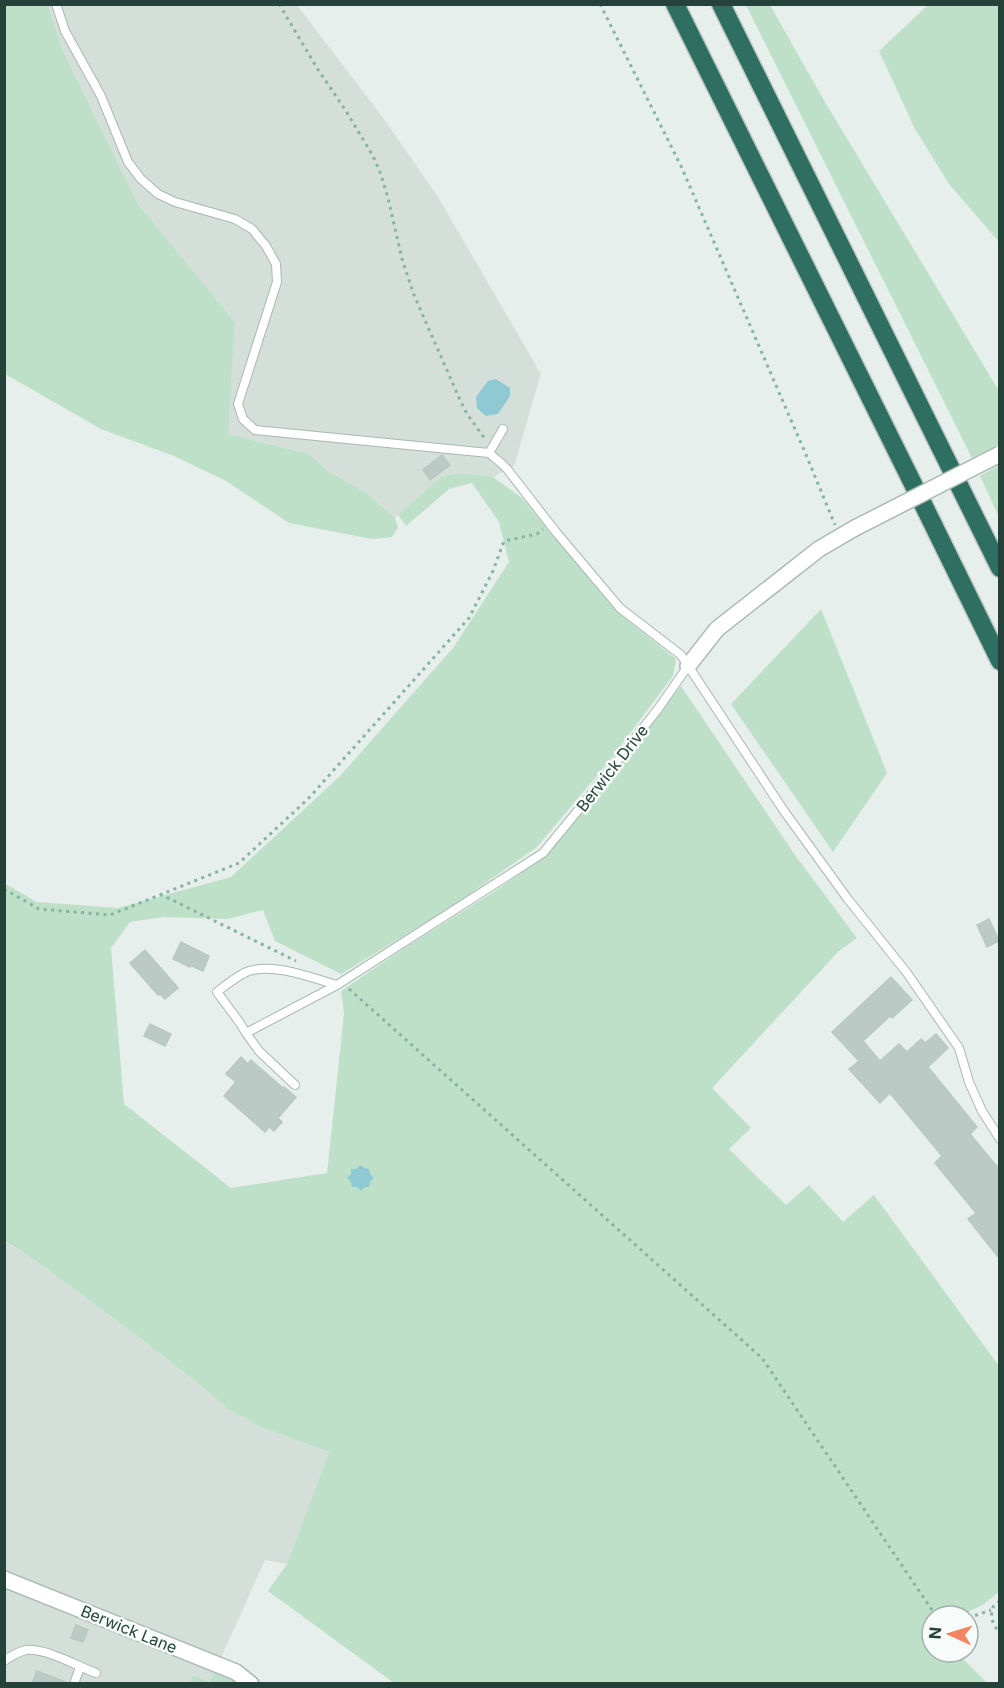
<svg xmlns="http://www.w3.org/2000/svg" width="1004" height="1688" viewBox="0 0 1004 1688" font-family="Inter,sans-serif">
<style>
.built{fill:#d4dfda}
.green{fill:#bfe0c8}
.water{fill:#8ec9d4}
.building{fill:#bbcac4;stroke:#b8c9c2;stroke-width:1.5}
.lines{fill:none;stroke-linecap:round;stroke-linejoin:round}
.lane-casing{stroke:#a8b8b2;stroke-width:10}
.street-casing{stroke:#a8b8b2;stroke-width:18}
.highway-casing{stroke:#c2cac8;stroke-width:21}
.path{stroke:#86b3a5;stroke-width:3;stroke-dasharray:3 4.5;stroke-linecap:butt}
.lane{stroke:#fff;stroke-width:8}
.street{stroke:#fff;stroke-width:15}
.highway{stroke:#2f6f62;stroke-width:18}
.street-bridge-casing{stroke:#a8b8b2;stroke-width:18;stroke-linecap:butt}
.street-bridge{stroke:#fff;stroke-width:15}
.labels{text-anchor:middle;dominant-baseline:central;stroke-width:5;stroke-linejoin:round;paint-order:stroke}
.street-label{font-size:16px;fill:#24423a;stroke:#f7fbf9}
</style>
<rect width="100%" height="100%" fill="#e6efeb"/>
<path class="built" d="M48 5H297L384 119 438 197 541 374 514 466 493 477 460 473 442 476 395 518 368 494 328 471 309 454 227 434 235 322 138 204 62 49Z
M4 1241 39 1263 135 1334 200 1385 228 1409 261 1427 329 1452 287 1564 265 1560 210 1682 193 1675 189 1684 5 1683Z"/>
<path class="green" d="M5 4 48 5 62 49 138 204 235 322 228 434 309 454 328 471 368 494 395 518 398 528 392 537 372 539 289 523 226 481 174 456 101 429 5 374Z
M746 5H770L825 102 999 391V445L972 458Z
M928 5H999V242L949 184 915 129 879 51Z
M999 465V517L980 476Z
M460 473 493 477 522 498 616 611 676 659 673 676 610 760 537 847 448 909 341 974 275 941 263 910 227 919 163 917 130 922 111 948 124 1104 231 1188 327 1173 344 1013 341 991 403 949 495 891 543 857 681 686 795 855 857 938 839 951 712 1088 751 1128 729 1149 786 1205 809 1185 843 1222 874 1195 999 1366V1592L984 1604 960 1616H932V1652H956L987 1683H394L268 1591 287 1564 329 1452 261 1427 228 1409 200 1385 135 1334 39 1263 5 1241 4 883 37 902 118 908 231 877 340 776 453 648 509 562 499 522 472 483 449 489 406 526 398 515 442 476Z
M821 609 887 773 833 852 731 704Z
M214 1672 239 1683 189 1684 193 1675 210 1682Z"/>
<path class="water" d="M496 379 510 388V396L498 414 486 416 477 408 476 397 488 381Z
M360 1165 364 1168 369 1169 370 1174 374 1178 370 1182 369 1187H365L361 1191 357 1187H352L351 1182 347 1178 351 1174V1169H357Z"/>
<path class="building" d="M442 455 450 465 430 480 423 470Z
M989 919 999 941 987 947 977 925Z
M181 942 209 956 203 971 190 965V967L173 959Z
M145 950 178 988 165 999 160 994 158 995 130 963Z
M891 977 912 1000 892 1018 890 1016 863 1041 880 1061 899 1044 907 1052 921 1039 925 1043 936 1034 948 1048 928 1067 977 1127 970 1134 999 1169V1258L968 1219 976 1213 935 1163 942 1156 890 1093 880 1103 849 1069 859 1061 832 1032Z
M150 1024 171 1034 165 1046 144 1036Z
M241 1057 248 1064 251 1060 283 1088 284 1087 296 1097 278 1118 282 1122 274 1131 269 1127 265 1132 224 1096 236 1082 226 1074Z
M76 1625 88 1630 83 1642 71 1638Z
M37 1671 68 1683H32Z"/>
<g class="lines">
<g class="lane-casing">
<path id="lane" d="M56 4 65 31 101 96 128 162 141 179 158 194 175 202 235 219 252 229 266 246 276 264 277 282 238 404 243 419 255 430 489 453 501 463 507 469 556 532 620 608 681 655 784 811 847 898 907 973 959 1048 969 1082 982 1111 1000 1139
M489 453 503 429
M337 985C312 978 276 963 249 971 238 975 226 985 217 992L240 1023 246 1033 337 985 543 853 584 803 658 709 688 666
M246 1033 259 1051 295 1085
M4 1661C11 1656 18 1652 26 1650 46 1648 77 1666 96 1673
M74 1684 80 1667"/>
</g>
<g class="street-casing">
<path id="street" d="M688 666 717 629 819 549 855 528
M4 1579 236 1672 251 1684"/>
</g>
<g class="highway-casing">
<path id="highway" d="M675 4 922 502 1000 661
M721 4 1000 568"/>
</g>
<path class="path" d="M279 4 317 68 346 111 373 156 380 172 388 198 402 259 414 295 460 400 467 414 485 439
M600 4 681 166 807 457 835 525
M4 889 39 909 110 915 239 863 308 799 469 618 493 571 504 541 537 534 543 529
M160 894 296 961
M349 989 762 1358 936 1616
M1000 1601 994 1605C989 1615 992 1624 1000 1633
M968 1618 991 1610"/>
<use href="#lane" class="lane"/>
<use href="#street" class="street"/>
<use href="#highway" class="highway"/>
<g class="street-bridge-casing">
<path id="street-bridge" d="M855 528 1000 454"/>
</g>
<use href="#street-bridge" class="street-bridge"/>
</g>
<g class="labels">
<g class="street-label">
<text transform="translate(612 768) rotate(-52)">Berwick Drive</text>
<text transform="translate(129 1629) rotate(22)">Berwick Lane</text>
</g>
</g>
<rect width="1004" height="1688" fill="none" stroke="#24423a" stroke-width="12"/>
<g transform="translate(950 1634) rotate(274)"><circle r="28" fill="#f7fbf9" stroke="#a3b1ad" stroke-width="1.5"/>
<path d="M0-4.5L10 22L0 15L-10 22Z" fill="#f4845f"/>
<text y="-9" font-size="16" font-weight="bold" text-anchor="middle" fill="#24423a">N</text>
</g>
</svg>
